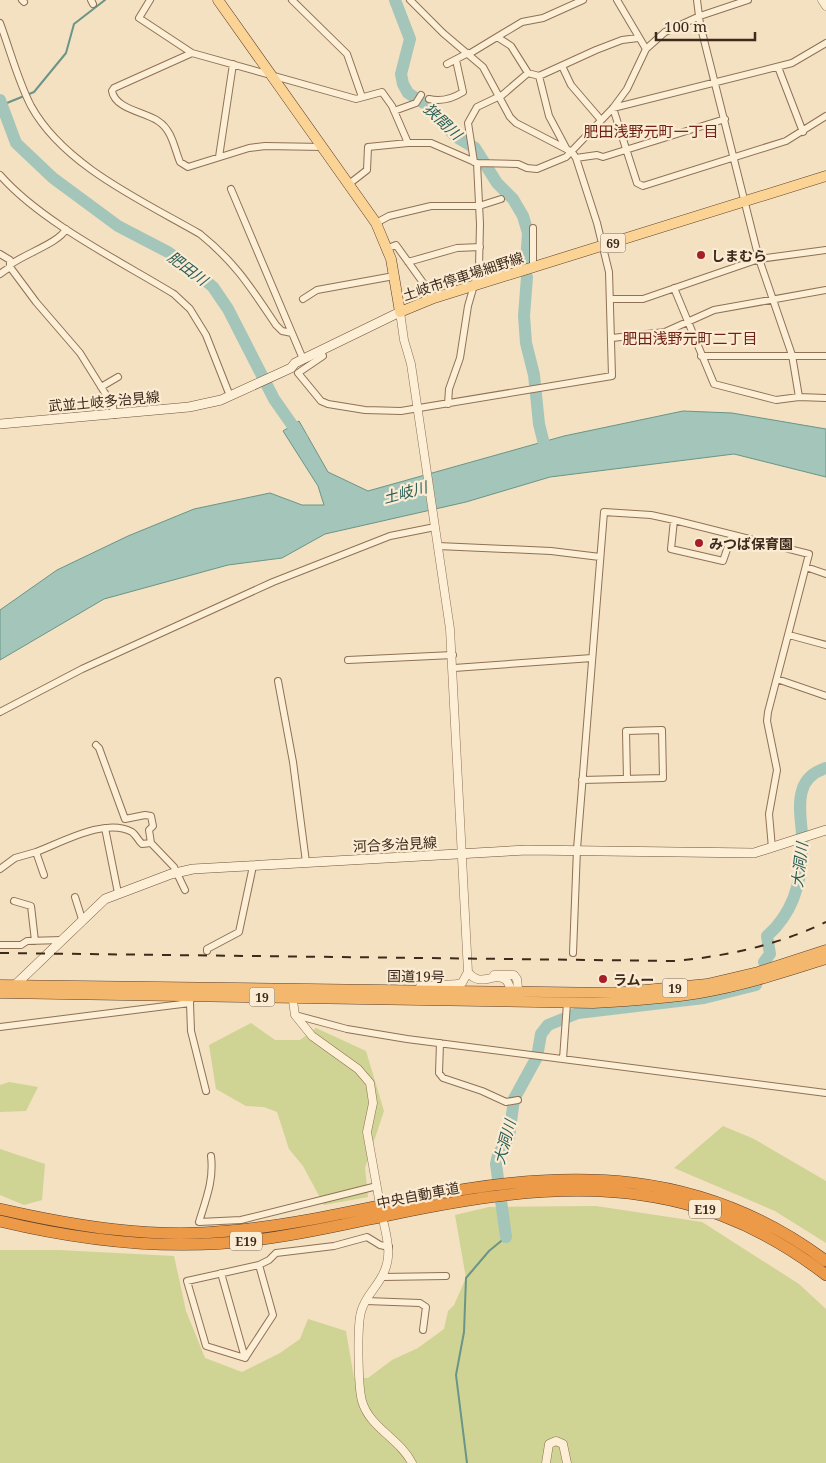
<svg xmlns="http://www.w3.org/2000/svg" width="826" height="1463" viewBox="0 0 826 1463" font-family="'Noto Serif','Noto Sans JP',serif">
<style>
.green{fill:#cfd393}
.water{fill:#a4c5b9;stroke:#6a9587}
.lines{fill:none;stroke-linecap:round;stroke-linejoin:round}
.stream{stroke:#6a9587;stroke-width:2}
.river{stroke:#a4c5b9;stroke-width:12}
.minor-casing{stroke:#8f7156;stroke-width:8}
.tertiary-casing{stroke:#8f7156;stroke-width:9}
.secondary-casing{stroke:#715239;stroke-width:10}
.primary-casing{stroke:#5c3f2b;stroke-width:11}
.trunk-casing{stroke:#5c3f2b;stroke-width:11}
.motorway-casing{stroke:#5c3f2b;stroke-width:12}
.minor{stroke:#fdeed6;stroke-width:6}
.tertiary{stroke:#fdeed6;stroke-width:8}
.secondary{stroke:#fdeed6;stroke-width:9}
.primary{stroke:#fbd495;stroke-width:10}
.trunk{stroke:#f4b76e;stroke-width:10}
.motorway{stroke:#ec9a48;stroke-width:11}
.rail{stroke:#3d2a1c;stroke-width:2;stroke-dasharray:9 9;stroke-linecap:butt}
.poi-dot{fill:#a61f28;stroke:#faebd2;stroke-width:2}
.labels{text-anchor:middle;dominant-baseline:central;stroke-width:4.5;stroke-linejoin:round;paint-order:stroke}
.shield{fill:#faebd2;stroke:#766453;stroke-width:1}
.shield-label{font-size:12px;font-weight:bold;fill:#3d2a1c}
.poi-label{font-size:14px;font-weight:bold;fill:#3d2a1c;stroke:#faebd2;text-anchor:start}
.street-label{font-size:14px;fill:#3d2a1c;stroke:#faebd2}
.water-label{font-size:15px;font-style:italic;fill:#2a5f58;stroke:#faebd2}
.neighbourhood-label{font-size:15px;fill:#6f2316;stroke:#faebd2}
</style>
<rect width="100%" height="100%" fill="#f3e1c1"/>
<path class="green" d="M251 1023 275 1040H300L316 1028 366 1051 384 1111 365 1168 368 1197 324 1205 303 1166 289 1149 277 1112 264 1107 246 1106 216 1089 209 1045Z
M9 1082 38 1087 26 1111 0 1112V1085Z
M723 1126 754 1139 826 1181V1243L775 1211 674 1168Z
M0 1147V1149L45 1164 42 1200 24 1205 0 1195Z
M596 1206 702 1222 799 1284 826 1309V1463H0V1250H59L174 1256 186 1311 205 1358 242 1372 280 1353 300 1339 308 1319 346 1331 354 1378H368L392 1360 418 1348 444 1329 448 1311 454 1305 466 1278 455 1215 489 1207Z"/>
<path class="water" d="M683 411 732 413 826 429V477L734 454 550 477 466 502 325 534 282 558 228 565 104 599 0 660V610L57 570 128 536 194 509 270 493 302 505H324L318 486 283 431 299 421 328 472 368 491 564 436Z"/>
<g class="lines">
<path class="stream" d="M2 105 34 92 66 53 74 24 105 0
M467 1463 456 1375 464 1332 466 1278 489 1251 506 1237"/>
<path class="river" d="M395 0 410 39 401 74 403 84 408 93 430 107 455 136 475 148 497 183 513 199 523 216 528 233 526 263
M0 100 16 143 53 178 118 226 168 252 193 270 213 287 228 309 274 399 302 439
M527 277 524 316 526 343 534 375 539 424 546 452
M764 962 770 954 767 936C797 910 804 872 802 834 801 821 798 804 802 791 805 779 814 772 826 768
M506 1237 496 1164 498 1155 509 1137 514 1099 537 1057 541 1034 548 1025 578 1013 704 998 756 985"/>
<g class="minor-casing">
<path id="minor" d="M22 0 24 2
M91 0 93 4
M150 0 139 18 192 53
M292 0 347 54 362 97
M617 0 646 49
M697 0 700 24 759 259 792 355 799 397
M0 23C10 50 18 81 31 106 64 166 143 201 200 234 236 263 251 288 276 325L282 331 292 333 303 359
M826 43 792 63 613 108 637 183 643 186 786 141 826 116
M469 54 497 37
M447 64 468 53
M562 66 571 85 601 120
M778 67 803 132
M539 76 596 50 622 40 638 38
M500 97 528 73
M429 99C442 102 452 99 463 92L456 60
M394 111 416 103 421 95
M323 147 265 146 249 148 188 167 180 162C174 147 172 130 158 121 145 112 115 109 112 91L114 88 192 53 349 97 356 99 382 92 392 106 408 143H431L477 163
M566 148 549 116 539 76 528 73 511 46 497 37 522 22 543 18 583 0
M219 157 233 64
M576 158 597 155 603 157 725 119
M474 162 468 123 477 107 500 96
M0 175C41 222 120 261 174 294L190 309 206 335 228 391
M349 184 367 170 368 147 408 143
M231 189 292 333
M376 223 389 216 431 206H479L501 199
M533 228V268
M388 248 396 245 434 298
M0 254 10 260V267
M408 262 457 248 480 247
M10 265C24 254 59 243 66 229
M0 274 10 267 36 302 80 353 113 406 114 415
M674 288 714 384 776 400 799 397 826 398
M303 299 317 290 394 276
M611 299H643L759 259 826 250
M612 338 665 332 714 310 826 290
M321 351 323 356 298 373 321 401 328 404 365 410 401 411 612 376 609 272 597 223 576 158 572 152 516 123 510 117 483 67 443 33 410 0
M701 356H826
M101 387 118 377
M448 404 449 389 460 358 468 306 479 268 480 224 477 163 518 164 527 168 537 169 566 157 613 108 627 89 646 49 665 32 700 16 748 0
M674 520 671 549 723 561 732 535
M438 546 551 551 600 557
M806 567 826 574
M789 635 826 645
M348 660 453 655
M454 668 592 658
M777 679 826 696
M278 681 293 762 306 862
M0 712 82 669 273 582 390 536 435 527
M96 745 99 748 125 819 145 815 151 816 153 826 149 830 151 843
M582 780 663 778 662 730 626 731 627 779
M105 828 118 893
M36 852C61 843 105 817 132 832 136 835 138 840 142 844L151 843 174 867 185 890
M0 869 15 858 36 852 44 875
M75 897 82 919
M14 901 31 906 35 941
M0 945H21L27 941 62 940
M207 951V949L239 932 253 866
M573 953 577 849 604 512 651 515 674 520 809 554 768 712 767 721 777 770 769 814 772 848
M190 1003 191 1031 206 1091
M295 1015 347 1029 407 1039 826 1093
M0 1027 190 1003 192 993
M440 1043 439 1073 443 1078 482 1091 506 1102 518 1100
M563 1059 567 1003
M211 1156C214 1180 206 1199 199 1222L241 1220 377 1186
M259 1265 187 1281 206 1346 245 1358 273 1315 259 1265 269 1260 276 1253 334 1246 367 1237 380 1245 389 1247
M221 1273 245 1358
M382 1277 446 1276
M366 1301 420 1303 426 1307 423 1330"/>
</g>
<g class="tertiary-casing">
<path id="tertiary" d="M822 0 826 6
M400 312 404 340 411 364 450 629 468 972C481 989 493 971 506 980 510 984 510 990 513 995
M494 975H514L517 979 519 997
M420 987 457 984 462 983 468 972
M292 994 295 1015 312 1036 358 1069 370 1083 373 1103 367 1132 379 1199
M384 1224C388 1242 392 1259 382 1276 376 1288 364 1298 361 1312 357 1326 358 1387 362 1401 369 1427 400 1439 412 1463
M546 1463 549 1444 556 1441 563 1444 567 1463"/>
</g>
<g class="secondary-casing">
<path id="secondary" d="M0 424 189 407 221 400 291 368 295 363 400 312
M12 988 105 899 171 874 193 869 527 850 754 853 826 830"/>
</g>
<g class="primary-casing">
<path id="primary" d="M218 0 376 223 391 259 400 312 434 298 826 176"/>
</g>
<g class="trunk-casing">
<path id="trunk" d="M0 985 614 993 707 984 758 972 826 950
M0 993 593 1003C629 1001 664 999 700 993 743 986 785 972 826 959"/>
</g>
<g class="motorway-casing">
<path id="motorway" d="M0 1209C75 1226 152 1239 229 1231 294 1225 358 1210 422 1197 569 1167 702 1168 826 1261
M0 1221C83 1241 170 1251 255 1240 300 1235 345 1224 389 1215 550 1181 688 1168 826 1275"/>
</g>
<use href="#minor" class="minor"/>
<use href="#tertiary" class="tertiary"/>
<use href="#secondary" class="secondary"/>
<use href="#primary" class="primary"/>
<use href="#trunk" class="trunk"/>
<use href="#motorway" class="motorway"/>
<path class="rail" d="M0 953 675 961C728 956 778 945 826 922"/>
</g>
<g class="poi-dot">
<circle cx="701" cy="255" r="5"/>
<circle cx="699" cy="543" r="5"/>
<circle cx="603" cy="979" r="5"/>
</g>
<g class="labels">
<g class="shield">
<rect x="600.5" y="233.5" width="25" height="19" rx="4"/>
<rect x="662.5" y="978.5" width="25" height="19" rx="4"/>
<rect x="249.5" y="987.5" width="25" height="19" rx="4"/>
<rect x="689" y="1199.5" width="32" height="19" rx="4"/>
<rect x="230" y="1231.5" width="32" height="19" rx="4"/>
</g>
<g class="shield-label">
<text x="613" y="243">69</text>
<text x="675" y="988">19</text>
<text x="262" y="997">19</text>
<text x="705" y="1209">E19</text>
<text x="246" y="1241">E19</text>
</g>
<g class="poi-label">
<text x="711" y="255">しまむら</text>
<text x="709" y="543">みつば保育園</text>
<text x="613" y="979">ラムー</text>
</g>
<g class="street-label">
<text transform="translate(463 276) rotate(-18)">土岐市停車場細野線</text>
<text transform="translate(104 401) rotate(-5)">武並土岐多治見線</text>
<text transform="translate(395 844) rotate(-3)">河合多治見線</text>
<text transform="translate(416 976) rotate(1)">国道19号</text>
<text transform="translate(418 1195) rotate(-11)">中央自動車道</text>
</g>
<g class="water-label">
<text transform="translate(443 121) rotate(43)">狭間川</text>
<text transform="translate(188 268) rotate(37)">肥田川</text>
<text transform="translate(405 492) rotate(-15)">土岐川</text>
<text transform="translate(799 865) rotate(-83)">大洞川</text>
<text transform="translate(504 1142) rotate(-75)">大洞川</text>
</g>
<g class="neighbourhood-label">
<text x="651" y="131">肥田浅野元町一丁目</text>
<text x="690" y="338">肥田浅野元町二丁目</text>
</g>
</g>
<path d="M656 32v8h99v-8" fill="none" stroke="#3d2a1c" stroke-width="2.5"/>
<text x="664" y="32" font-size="15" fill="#3d2a1c" stroke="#faebd2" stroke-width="4" paint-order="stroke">100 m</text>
</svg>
